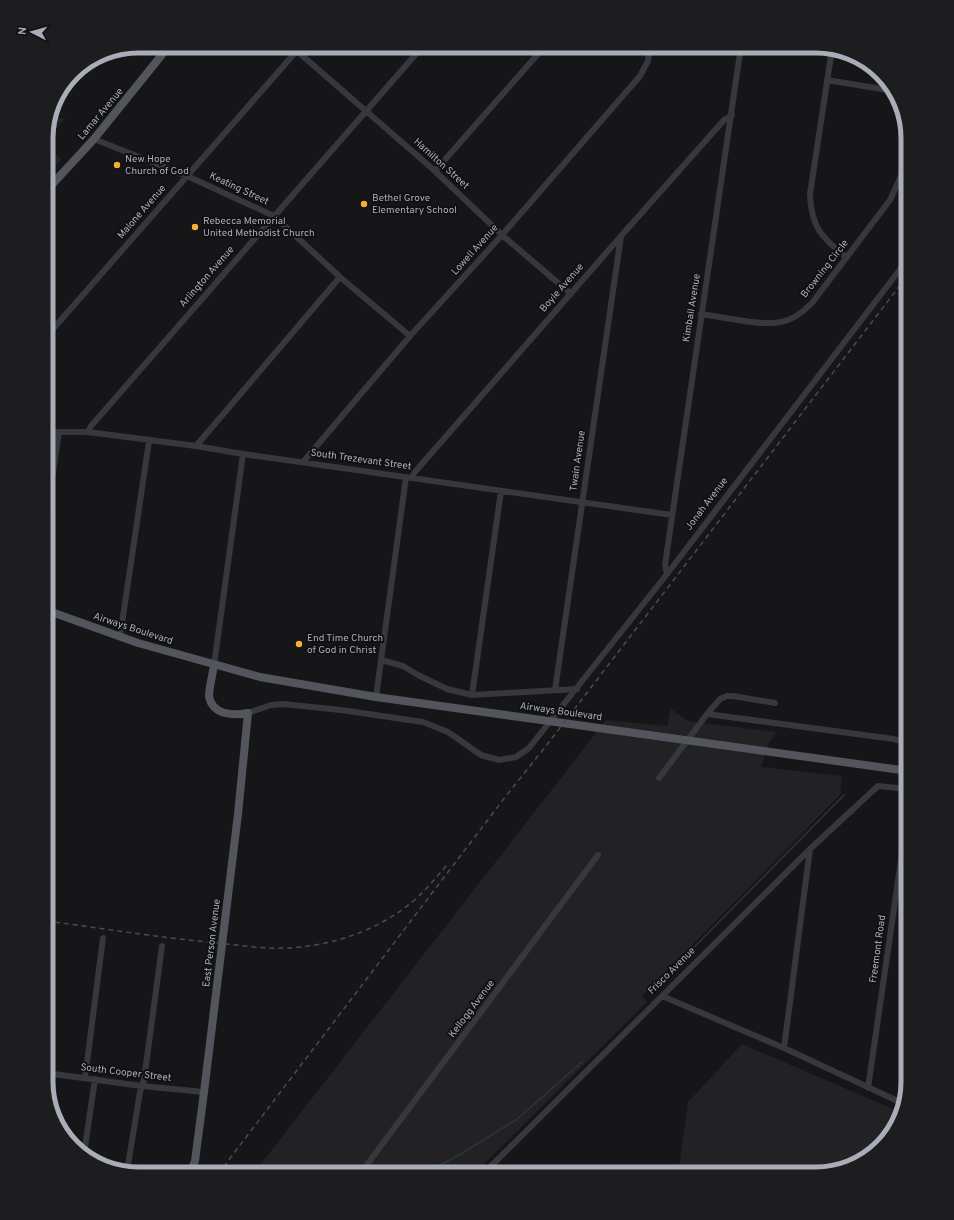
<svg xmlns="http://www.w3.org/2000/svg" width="954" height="1220" viewBox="0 0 954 1220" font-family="Overpass,sans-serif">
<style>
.built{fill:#222225}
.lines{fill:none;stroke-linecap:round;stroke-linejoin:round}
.stream{stroke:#2c353c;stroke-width:1.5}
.minor{stroke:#37383d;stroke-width:6}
.major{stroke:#53555c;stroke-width:8}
.rail{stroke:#4a4c52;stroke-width:1.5;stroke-dasharray:5 4;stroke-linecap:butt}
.poi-dot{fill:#f2b134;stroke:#111113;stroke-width:1.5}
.labels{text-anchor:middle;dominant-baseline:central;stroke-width:4;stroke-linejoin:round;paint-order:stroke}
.street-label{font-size:10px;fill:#a8adb8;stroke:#111113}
.poi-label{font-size:10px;fill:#a8adb8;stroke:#111113;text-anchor:start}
.rim{fill:none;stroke:#a8adb8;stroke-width:5}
</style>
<rect width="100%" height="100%" fill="#161618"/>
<path class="built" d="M50 117 65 119 46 140V132Z
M46 146 61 159 46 174Z
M671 709 687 721 777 732 769 743 761 767 842 776 840 795 642 996 647 1002 474 1174H253L606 720 667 726Z
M742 1044 900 1112 896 1128 867 1159 816 1174H725L679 1167 688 1102Z"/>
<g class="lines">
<path class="stream" d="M652 990 844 795
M418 1174 442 1164 459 1155 516 1120 582 1062"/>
<path class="minor" d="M832 49 810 194C811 227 822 238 846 257
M297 51 435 171 502 235 571 294
M827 80 894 91
M94 139 187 176 274 216 340 277 410 336
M435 171 545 46
M701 314C722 317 761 326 781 322 793 320 803 312 812 303L890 200 901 176 908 145
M46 337 301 46
M46 432H88L196 446 243 454 672 515
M88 432 91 426 423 46
M196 446 340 277
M303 462 410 336 502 235 640 76 648 61 650 46
M412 478 414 473 621 236 724 120 732 115
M46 519 59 432
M667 574 665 565 741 46
M120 637 149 441
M381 660 403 666 418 675 447 689 472 695 577 689
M214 665 243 454
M555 690 621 236
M472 695 501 491
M376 697 406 477
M248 713 271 705 283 704 341 710 423 722 448 732 481 755 499 760 516 757 529 748 667 574 908 259
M707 714 894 739 908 744
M659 778 707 714 720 699 727 696H733L775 703
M662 996 784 1048 902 1103
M784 1048 810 849
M46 1073 142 1086 204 1092
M85 1078 103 938
M868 1088 908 812
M84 1154 95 1079
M127 1171 140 1092 144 1080 162 946
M360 1174 598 855
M483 1174 810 849 878 786 908 789"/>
<path class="major" d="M46 191 94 139 169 46
M46 610 138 643 260 677 376 697 908 771
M190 1174 195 1161 204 1092 238 814 248 713C233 716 212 715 209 696 209 689 213 672 214 665"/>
<path class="rail" d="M46 921C100 928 154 937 209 942 229 944 249 947 269 948 322 950 378 933 418 897 428 887 437 877 446 866
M218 1174 506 796 546 746 908 275"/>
</g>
<g class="poi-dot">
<circle cx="117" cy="165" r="4"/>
<circle cx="364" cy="204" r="4"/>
<circle cx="195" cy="227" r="4"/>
<circle cx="299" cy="644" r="4"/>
</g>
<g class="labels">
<g class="street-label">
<text transform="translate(101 114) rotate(-50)">Lamar Avenue</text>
<text transform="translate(441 164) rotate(42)">Hamilton Street</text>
<text transform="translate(239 189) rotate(25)">Keating Street</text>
<text transform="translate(142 212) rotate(-49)">Malone Avenue</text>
<text transform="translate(475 250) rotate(-48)">Lowell Avenue</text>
<text transform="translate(825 269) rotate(-52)">Browning Circle</text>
<text transform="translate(207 277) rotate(-49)">Arlington Avenue</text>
<text transform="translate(562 288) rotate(-49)">Boyle Avenue</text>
<text transform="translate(692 308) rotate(-81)">Kimball Avenue</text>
<text transform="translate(361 460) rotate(8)">South Trezevant Street</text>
<text transform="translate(578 461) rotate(-82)">Twain Avenue</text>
<text transform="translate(707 504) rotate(-53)">Jonah Avenue</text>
<text transform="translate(133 629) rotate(18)">Airways Boulevard</text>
<text transform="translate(561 712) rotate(8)">Airways Boulevard</text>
<text transform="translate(212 943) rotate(-83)">East Person Avenue</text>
<text transform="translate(878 949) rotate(-82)">Freemont Road</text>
<text transform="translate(672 971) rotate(-45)">Frisco Avenue</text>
<text transform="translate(472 1009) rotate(-53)">Kellogg Avenue</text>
<text transform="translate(126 1073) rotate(7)">South Cooper Street</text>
</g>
<g class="poi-label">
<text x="125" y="159">New Hope<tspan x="125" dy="12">Church of God</tspan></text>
<text x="372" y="198">Bethel Grove<tspan x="372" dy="12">Elementary School</tspan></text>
<text x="203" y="221">Rebecca Memorial<tspan x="203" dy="12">United Methodist Church</tspan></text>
<text x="307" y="638">End Time Church<tspan x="307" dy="12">of God in Christ</tspan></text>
</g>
</g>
<path d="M0 0H954V1220H0ZM138 53H816A85 85 0 0 1 901 138V1082A85 85 0 0 1 816 1167H138A85 85 0 0 1 53 1082V138A85 85 0 0 1 138 53Z" fill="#1d1d20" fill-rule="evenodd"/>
<path class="rim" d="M138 53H816A85 85 0 0 1 901 138V1082A85 85 0 0 1 816 1167H138A85 85 0 0 1 53 1082V138A85 85 0 0 1 138 53Z"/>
<g transform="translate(32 32) rotate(276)" stroke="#111113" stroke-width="3" paint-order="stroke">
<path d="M0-3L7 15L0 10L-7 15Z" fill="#a8adb8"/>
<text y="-6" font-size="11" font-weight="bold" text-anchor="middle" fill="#a8adb8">N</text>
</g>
</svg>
